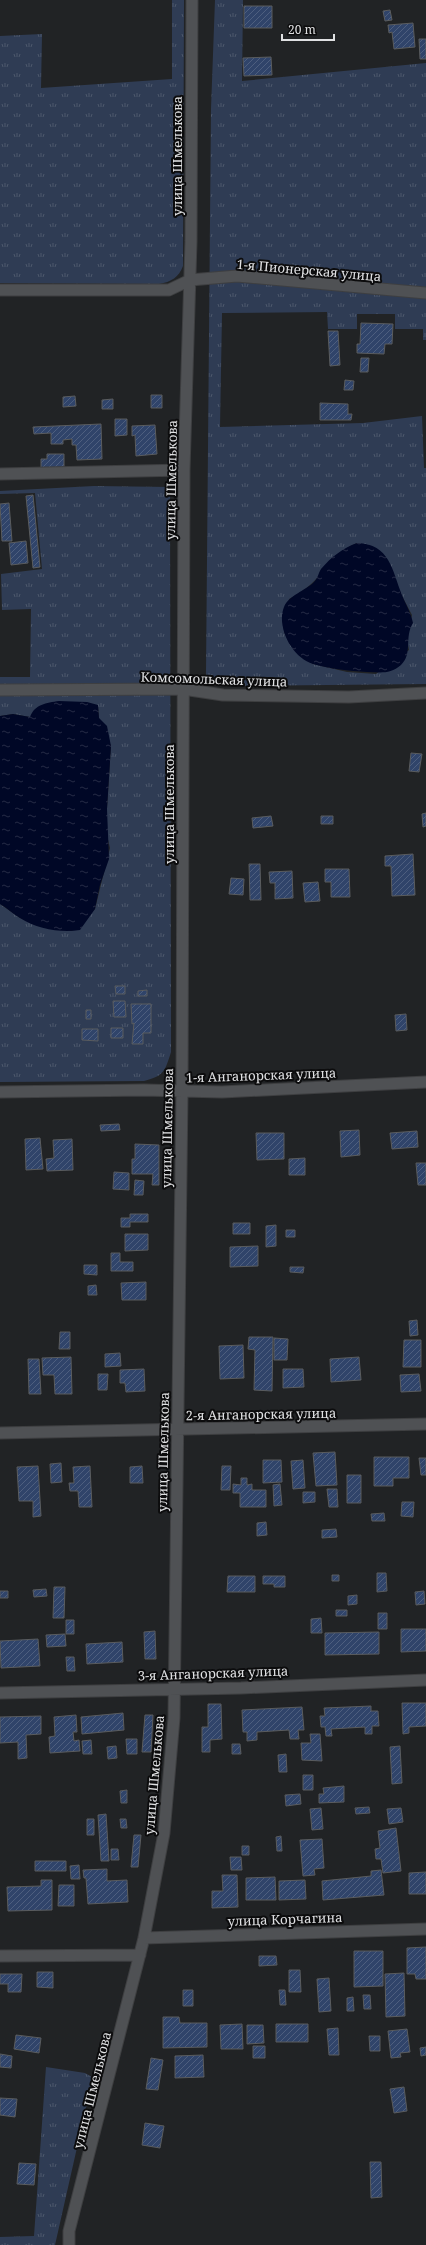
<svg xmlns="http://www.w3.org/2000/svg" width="426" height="2245" viewBox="0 0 426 2245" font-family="'Noto Serif',serif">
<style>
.grass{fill:url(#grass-tufts);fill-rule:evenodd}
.water{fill:url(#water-ripples)}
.building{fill:url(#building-hatch);stroke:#5a5c5e}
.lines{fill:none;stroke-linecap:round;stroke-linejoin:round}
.minor-casing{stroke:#3e3f41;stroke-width:13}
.minor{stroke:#4f5154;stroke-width:11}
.labels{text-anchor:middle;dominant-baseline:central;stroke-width:4;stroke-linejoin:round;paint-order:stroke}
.street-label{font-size:13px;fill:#e0e1e3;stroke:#0c0c0d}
</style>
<defs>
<pattern id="grass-tufts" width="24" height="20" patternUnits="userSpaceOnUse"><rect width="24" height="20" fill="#2f3c54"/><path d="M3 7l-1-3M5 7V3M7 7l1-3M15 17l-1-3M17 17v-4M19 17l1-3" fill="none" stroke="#4d586c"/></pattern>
<pattern id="water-ripples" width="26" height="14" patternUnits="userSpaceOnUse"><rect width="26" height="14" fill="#000726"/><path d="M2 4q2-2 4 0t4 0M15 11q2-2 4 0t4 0" fill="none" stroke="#252b45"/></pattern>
<pattern id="building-hatch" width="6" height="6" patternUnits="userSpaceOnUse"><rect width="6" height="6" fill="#30446a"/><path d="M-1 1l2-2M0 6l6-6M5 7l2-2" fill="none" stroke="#4e5f7f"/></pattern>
</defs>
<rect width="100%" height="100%" fill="#212325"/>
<path class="grass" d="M172 0H184L183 266C179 277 171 282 159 284L0 283V36L42 34 41 88 172 79Z
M215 0H243L242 81 426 63V340H423V329H395V314H357V329H328L327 312 222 313 220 427 363 423 422 416 424 468H426V684L219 686 210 681 206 674 211 109ZM357 543 402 596 412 615 407 639 409 650 376 674 347 672 313 664 302 657 290 644 284 632 289 599C300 593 309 587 317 578 331 564 338 550 357 543Z
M94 486 170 487 171 1052C165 1071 164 1076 144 1081L0 1082V904L20 918 36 925 72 931 95 909 110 848 107 835V809L111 746 99 718 98 706 30 717 13 714 0 716V677H30L31 609 2 610 1 574 42 569 35 493 0 494V491Z
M46 2067 85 2073 92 2077V2081L55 2245H0V2237L34 2236Z"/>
<path class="water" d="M357 543C390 544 392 570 402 595 406 605 411 613 413 623 404 637 413 654 401 665 390 675 379 672 367 672 348 671 331 669 313 664 292 658 276 627 284 607 289 595 305 591 314 582 318 578 318 574 321 569 331 557 343 548 357 543Z
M59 701 87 702 98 705 99 718 107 726 111 746 107 809 109 859 100 885 95 909 80 930C61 933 37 929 20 918 13 914 7 908 0 904V716L13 714 30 717C35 704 46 703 59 701Z"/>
<path class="building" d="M244 6H272V28H244Z
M390 10 392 20 385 21 383 11Z
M413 23 415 47 394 49 392 32 389 33 388 25Z
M419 39H426V59H420Z
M271 57 272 75 244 76 243 58Z
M361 323 393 324 392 344H385L384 354 357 353V344H360Z
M328 331H338L340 365 330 366Z
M361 358H369L368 372H360Z
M345 380 354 381 353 390H344Z
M151 395H162V408H151Z
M75 396 76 406 63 407V397Z
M113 399V409H102V400Z
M320 403 348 404V414H352L351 420H320Z
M115 419H127V435L115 436Z
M101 424 102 459 77 460 76 445H72V439L63 440V444H51V433L34 434 33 427Z
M155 425 157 454 136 456 135 435 132 436V426Z
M47 454H64V469H41V459H47Z
M33 495 40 567 33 568 26 496Z
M9 503 12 541H2L0 504Z
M26 541 28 563 11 565 9 543Z
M411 753 422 754 419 772 409 771Z
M426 813V826L423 827 422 814Z
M271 816 273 826 253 828 252 818Z
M321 816H333V824H321Z
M413 854 415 895 392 896 391 866H385V856Z
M249 864H260L261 900H250Z
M325 869H349L350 897H331V882H325Z
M292 871 293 898 275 899V883H270L269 872Z
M231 878 244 879 243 895 229 894Z
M318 882 320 901 305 902 303 883Z
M115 986H125V994H116Z
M147 990V996H138V991Z
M113 1001H125L126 1017H114Z
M131 1004H151V1033H143V1044H132L134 1023 132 1024Z
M86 1010H91V1019H86Z
M406 1014 407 1030 396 1031 395 1015Z
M111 1028H123V1038H111Z
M82 1029H98V1041L82 1040Z
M119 1124 120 1130 101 1131 100 1125Z
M359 1130 360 1155 341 1157 340 1131Z
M417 1131 418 1147 392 1149 390 1133Z
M256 1133H284V1159L257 1160Z
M40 1138 43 1169 26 1170 25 1139Z
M72 1139 73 1170 47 1171 46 1159 54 1158 53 1140Z
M135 1144 159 1145V1185H152L153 1174H132V1159H135Z
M305 1158V1175H289V1159Z
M416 1163H426V1185H418Z
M114 1172 129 1173V1190L113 1189Z
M135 1180 144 1181 143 1195H134Z
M130 1214H148V1222H130V1227H121V1218H130Z
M233 1223H250V1234H233Z
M276 1225V1246L266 1247V1226Z
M286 1230H295V1237H286Z
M125 1234H148V1250L125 1251Z
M258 1246V1266L230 1267V1247Z
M111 1253H120V1262H133V1271H111Z
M84 1265H97V1275L84 1274Z
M290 1267H304L303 1273 290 1272Z
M146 1282V1300H122L121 1283Z
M96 1285 97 1295H88V1286Z
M417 1320 418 1335 410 1336 409 1321Z
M60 1332H70V1349H59Z
M249 1337H273L272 1391 254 1390 255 1350 248 1349Z
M274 1338 288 1339 287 1360H274Z
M404 1340H421V1367H403Z
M243 1345 244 1378 220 1379 219 1346Z
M120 1353 121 1366 105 1367V1354Z
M71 1357 72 1394H55L54 1375H43L42 1358Z
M359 1357 361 1380 331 1382 330 1359Z
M28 1359H39L41 1394H29Z
M144 1369 145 1391 126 1392 125 1383H120V1370Z
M283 1369H303L304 1387 283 1388Z
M98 1374H108L107 1390H98Z
M419 1374 421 1391 401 1392 400 1375Z
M335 1452 337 1485 316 1486 313 1453Z
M374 1457H409V1478H393V1486H374Z
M419 1458H426V1475H421Z
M263 1460H281L282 1482 263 1483Z
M303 1460 305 1488 293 1489 291 1461Z
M61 1463 62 1482 51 1483 50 1464Z
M38 1466 41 1516 33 1517V1501H19L17 1467Z
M90 1466 92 1507H79L78 1491H70L69 1483H74L73 1467Z
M142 1466 143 1483H130V1467Z
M222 1466H231L230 1490H221Z
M347 1475H361V1503H347Z
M241 1478H247V1485L252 1484V1490H266V1507H240V1493H233V1484L241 1485Z
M280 1484 282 1505 274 1506 273 1485Z
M327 1489H337L338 1507H329Z
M303 1492H315V1502L303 1503Z
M402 1502H414L413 1517 401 1516Z
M384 1513 385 1521H372L371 1514Z
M266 1522 267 1535 257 1536V1523Z
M336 1529 337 1537 322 1538V1530Z
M377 1573H386L387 1591 377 1592Z
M332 1575H339V1581H332Z
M228 1576H255V1592H227Z
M263 1576H285V1587H274V1584H263Z
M54 1587H65L64 1618H53Z
M46 1589 47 1596 34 1597 33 1590Z
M0 1591H8V1598H0Z
M424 1591 425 1604 416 1605 415 1592Z
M357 1595V1604L348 1605V1596Z
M336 1610H347V1616H336Z
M378 1613H387V1629H378Z
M321 1618 322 1633H311V1619Z
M66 1620H74V1634H66Z
M401 1629H426V1651L401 1652Z
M155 1631 156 1659H145L144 1632Z
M379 1632V1654L325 1655V1633Z
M65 1634 66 1646 47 1647 46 1635Z
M38 1639 40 1666 1 1668 0 1641Z
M122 1642 123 1662 87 1664 86 1644Z
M66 1657H74L75 1671H67Z
M402 1703H426V1726L409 1727V1733L403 1734Z
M208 1704H221L222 1739 210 1740V1752H202V1727H208Z
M371 1706V1711H378L379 1726H372V1734H365V1727L331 1729 332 1736H326L325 1727H321L320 1716H325L324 1708Z
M302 1707 304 1730H298L299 1739H290L289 1730 257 1732V1740L247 1741V1732H243L242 1710Z
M123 1713 124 1730 82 1734 81 1717Z
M76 1715 77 1732H73L74 1741 79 1740 80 1751 50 1753 49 1737 55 1736 54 1717Z
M145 1715H153L151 1752H142Z
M41 1716V1734L26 1735 27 1758 18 1759V1742L0 1743V1717Z
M310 1734H320L322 1761 302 1760 301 1743H311Z
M126 1739H137V1754H127Z
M91 1740 92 1754H83L82 1741Z
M232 1744H240L241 1754H232Z
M116 1746 117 1758 108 1759 107 1747Z
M400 1746 402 1783 392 1784 390 1747Z
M286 1754 287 1772H279L278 1755Z
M303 1775H313V1790H303Z
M344 1786V1802L319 1803V1794H324L323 1788Z
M127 1790V1803H121L120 1791Z
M300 1794 301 1804 286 1806 285 1795Z
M369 1807 370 1813 356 1814 355 1808Z
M321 1808 323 1829 312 1830 310 1809Z
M401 1808 403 1822 389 1824 387 1809Z
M106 1814 109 1861H101L98 1815Z
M87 1819H94V1835H87Z
M120 1819H126L127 1828H121Z
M396 1828 401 1871 383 1873 381 1859H376L375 1849 380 1848 378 1831Z
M134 1835H141L138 1867H131Z
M281 1836 282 1851H277L276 1837Z
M322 1839 324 1868 314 1869 315 1875 303 1876 300 1840Z
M242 1846H249V1855H242Z
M111 1849H118L119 1860H111Z
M230 1857H241L242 1870H231Z
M35 1861H66V1871H35Z
M79 1865 80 1879H71L70 1866Z
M107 1869V1881L127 1880 128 1902 88 1904 86 1878H84L83 1870Z
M381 1870 384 1895 323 1900 322 1881 371 1876V1871Z
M426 1872V1894H409V1873Z
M222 1875H237L238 1907 212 1908V1891H223Z
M275 1877 276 1900H246V1878Z
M41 1880H52V1910L8 1911 7 1887 41 1886Z
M305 1880 306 1899 279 1900V1881Z
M59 1885H74V1906H58Z
M426 1947V1979H416L415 1974H407V1948Z
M354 1951H383V1986L354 1987Z
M259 1956H276L277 1965 259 1966Z
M289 1970H300L301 1992H289Z
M37 1972H53V1988L37 1987Z
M404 1973 405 2016 386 2017 385 1974Z
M0 1974H22L21 1992H8V1984H0Z
M329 1978 331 2011 319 2012 317 1979Z
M183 1990H193V2006H183Z
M279 1990H285L286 2005H280Z
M363 1995H370L371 2009H364Z
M353 1997 354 2011H347V1998Z
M163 2017H179L180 2023H207V2047L163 2048Z
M242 2024 243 2049H221L220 2025Z
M276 2024H308V2042H276Z
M247 2025H263L264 2043 247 2044Z
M338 2028 339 2055H329L327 2029Z
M407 2029 410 2052 400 2053 401 2057 391 2058 388 2031Z
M16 2035 41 2038 39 2053 14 2049Z
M369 2036H380V2051H370Z
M253 2046H265V2058H253Z
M426 2047V2055L421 2056 420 2048Z
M0 2054 12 2056 11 2068 0 2067Z
M203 2055 204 2077 175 2078V2056Z
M151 2058 163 2060 158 2090 146 2089Z
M404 2087 407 2111 394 2113 390 2089Z
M0 2098 17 2099 15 2117 0 2115Z
M145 2123 164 2126 160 2148 142 2145Z
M370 2162H381L382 2197 371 2198Z
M19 2163 36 2164 34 2185 17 2184Z"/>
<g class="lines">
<g class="minor-casing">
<path id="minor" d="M0 290H169L190 280 237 276 426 293
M0 474 184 470
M0 690 183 689 223 695 349 697 426 693
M0 1092 144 1090 222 1092 426 1082
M0 1433 426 1424
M0 1693 241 1688 426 1680
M144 1938 426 1929
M0 1956 140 1955
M69 2245V2231L144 1938 164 1833 174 1718 182 1092 184 470 191 241 192 0"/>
</g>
<use href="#minor" class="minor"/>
</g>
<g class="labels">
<g class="street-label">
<text transform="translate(177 156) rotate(-90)">улица Шмелькова</text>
<text transform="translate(309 270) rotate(5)">1-я Пионерская улица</text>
<text transform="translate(171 480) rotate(-89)">улица Шмелькова</text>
<text transform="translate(214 679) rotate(2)">Комсомольская улица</text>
<text transform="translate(169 804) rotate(-90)">улица Шмелькова</text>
<text transform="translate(261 1075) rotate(-2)">1-я Анганорская улица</text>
<text transform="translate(167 1128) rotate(-89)">улица Шмелькова</text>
<text transform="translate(261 1414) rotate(-1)">2-я Анганорская улица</text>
<text transform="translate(163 1452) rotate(-89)">улица Шмелькова</text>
<text transform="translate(213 1673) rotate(-2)">3-я Анганорская улица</text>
<text transform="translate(154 1775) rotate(-85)">улица Шмелькова</text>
<text transform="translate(285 1919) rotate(-2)">улица Корчагина</text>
<text transform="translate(92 2090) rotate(-76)">улица Шмелькова</text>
</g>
</g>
<path d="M282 34v6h52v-6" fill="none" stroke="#e0e1e3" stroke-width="2"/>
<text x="288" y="34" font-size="12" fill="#e0e1e3" stroke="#0c0c0d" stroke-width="3" paint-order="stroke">20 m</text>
</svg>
